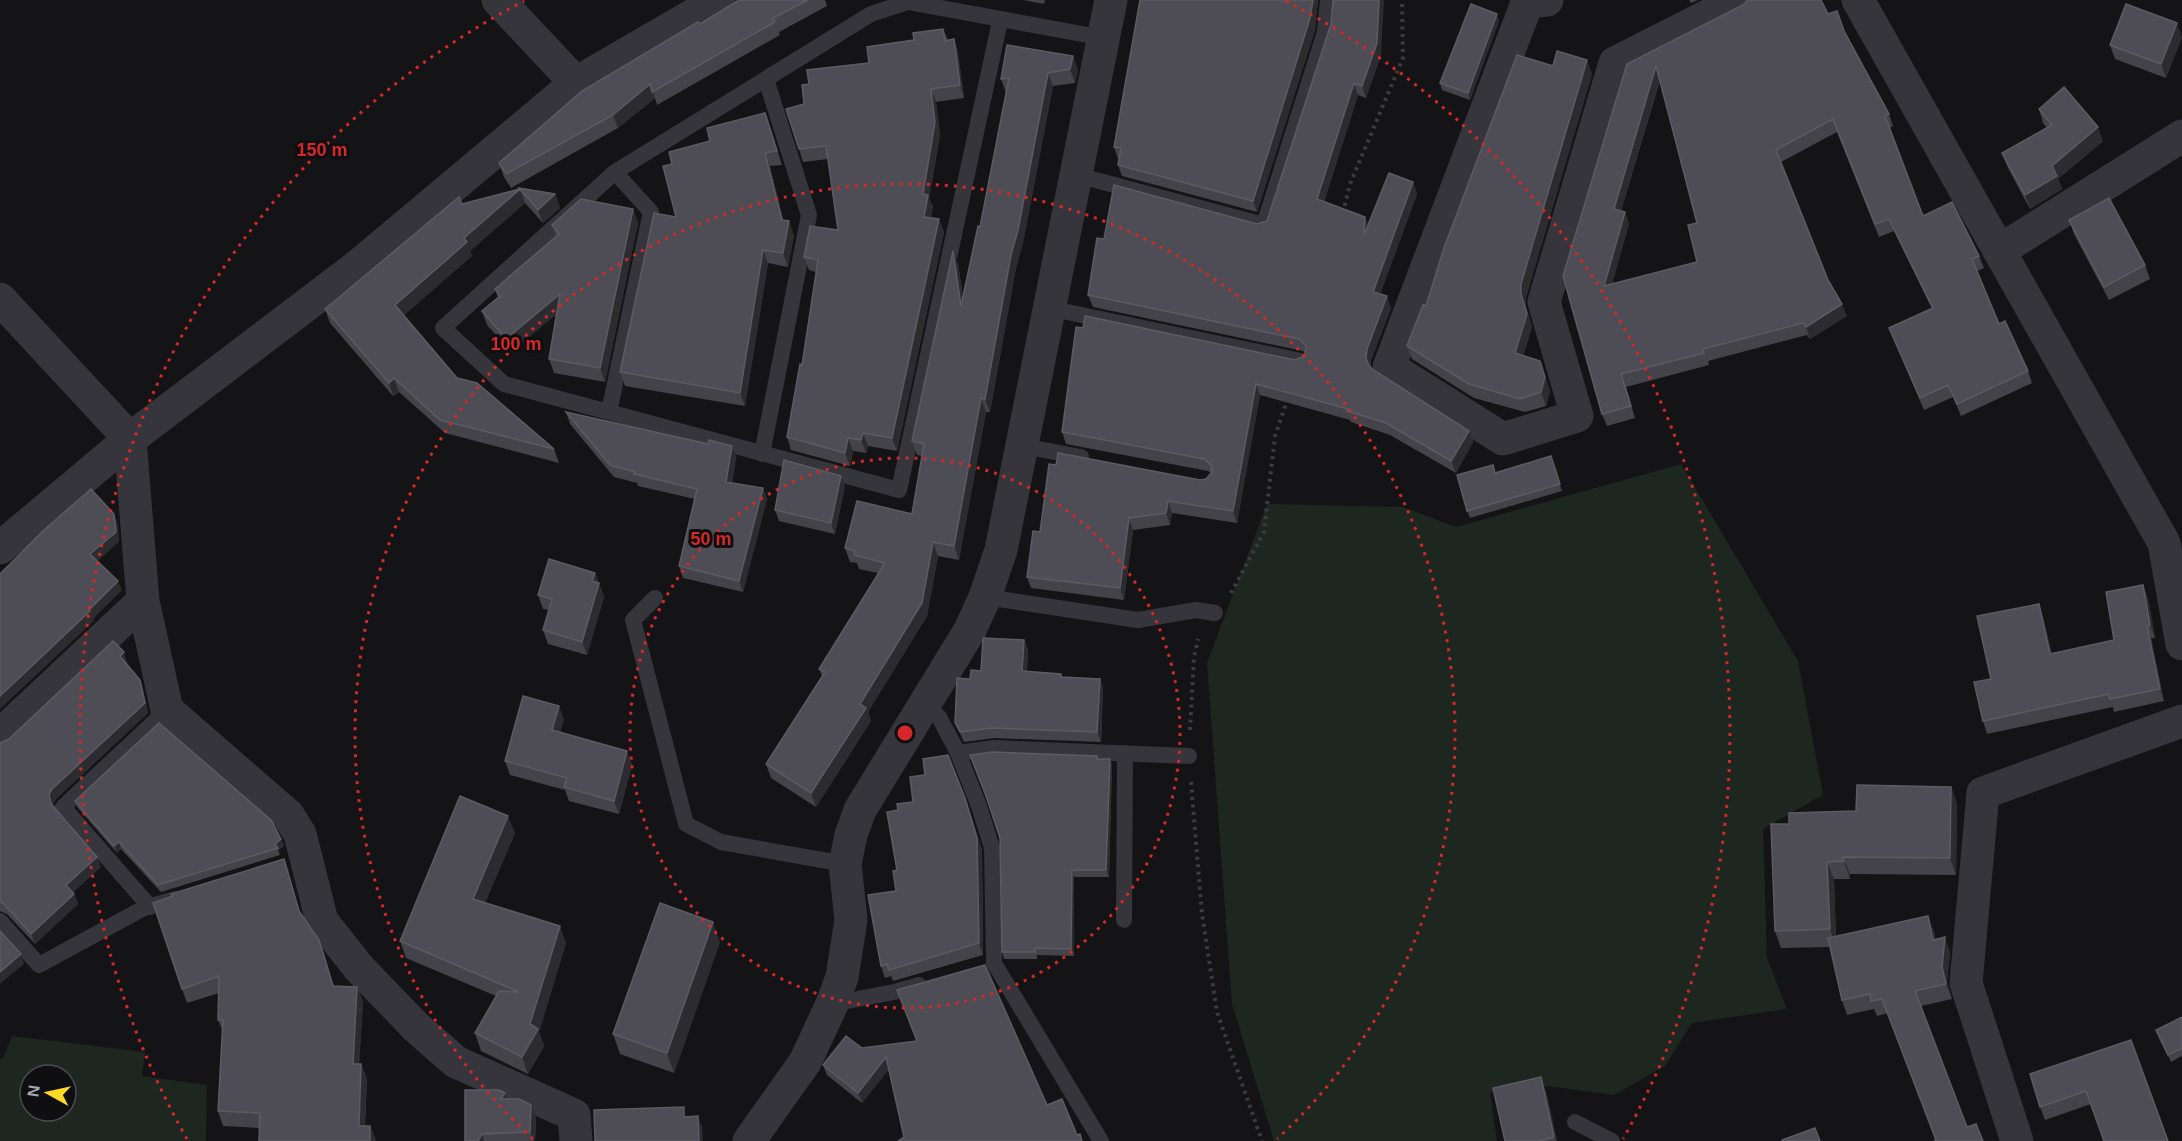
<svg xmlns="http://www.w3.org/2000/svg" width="2182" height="1141" viewBox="0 0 2182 1141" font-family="Arial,sans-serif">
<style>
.green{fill:#1e2620;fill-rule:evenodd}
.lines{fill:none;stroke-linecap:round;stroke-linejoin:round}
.path{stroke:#3b3c42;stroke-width:4;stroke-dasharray:3 4.5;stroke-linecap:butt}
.service{stroke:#35353b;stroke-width:16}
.minor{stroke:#35353b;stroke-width:33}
.tertiary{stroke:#35353b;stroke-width:33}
.wall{fill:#434349;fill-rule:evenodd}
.shaded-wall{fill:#2c2b30}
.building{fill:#4e4d55;stroke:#5c5b64;stroke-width:1.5;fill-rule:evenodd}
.ring{fill:none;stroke:#d62828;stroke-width:3;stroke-dasharray:3 6}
.centre{fill:#d62828;stroke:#0f0f11;stroke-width:3}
.ring-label{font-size:18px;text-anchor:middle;font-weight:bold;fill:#d62828;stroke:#0f0f11;stroke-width:6;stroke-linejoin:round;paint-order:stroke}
</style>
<rect width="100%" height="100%" fill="#141416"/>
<path class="green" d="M1681 464 1798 661 1823 795 1763 829 1767 958 1787 1009 1692 1023 1665 1066 1614 1095 1525 1083 1490 1093 1497 1141H1274L1232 1004 1207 663 1267 504 1403 507 1456 527Z
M12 1036 145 1052 142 1076 207 1085 206 1141H0V1059L3 1058ZM30 1075H66V1111H30Z"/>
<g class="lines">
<path class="path" d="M1343 213 1350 184 1403 58 1402 0
M1231 593 1264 532 1275 436 1288 398
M1190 730 1194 658 1198 639
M1191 782 1202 914 1217 1012 1262 1141"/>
<path class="service" d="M1000 21 899 490 504 384 443 328 615 172 871 14 908 2 1104 38
M1077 175 1264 225 1325 32 1328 0
M1048 308 1301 361
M609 412 651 212 615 172
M1023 446 1081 457
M762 454 809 215 766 79
M985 597 1138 620 1196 610 1215 613
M655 598 633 620 686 824 721 842 845 864
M924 707 939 717 958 753 979 806 992 848 994 963 1101 1141
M958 753 994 748 1189 756
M150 907 63 807 167 710
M1124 920 1125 753
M0 921 39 965 144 908 176 899
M832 1004 894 992 919 985
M1575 1122 1612 1141"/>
<path class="minor" d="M498 0 576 83
M1547 0 1527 3 1389 367 1503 439 1577 416 1544 302 1615 63 1739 0
M1858 0 2164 543 2182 644
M1999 251 2182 136
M0 299 130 439 143 601 167 710 288 815 300 834 322 921 359 968 416 1027 456 1062 574 1115 576 1141
M0 548 130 439
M0 735 143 601
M2017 1141 1966 983 1983 793 2182 721"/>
<path class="tertiary" d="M130 439 359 265 576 83 719 0
M749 1141 805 1062 832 1004 842 977 851 920 845 864 851 835 860 810 970 630 985 597 1001 550 1111 0"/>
</g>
<path class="wall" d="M739 0H825L827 6 779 32 780 35 657 105 655 98 618 128 511 188 504 177 499 163 700 24Z
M1023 0H1045L1044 4Z
M1140 0H1318L1315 30 1257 212 1122 176 1118 165 1119 159H1118L1114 147Z
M1689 0H1698L1691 3Z
M1743 5 1828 14 1845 32 1889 114 1893 126 1889 128 1923 216 1979 256 1984 268 1977 271 1999 324 2028 371 2032 383 1961 416 1953 397 1924 410 1889 328 1932 309 1894 231 1879 237 1837 132 1781 162 1828 280 1847 316 1810 339 1807 335 1708 361 1709 365 1626 387 1635 418 1607 426 1602 414 1627 64ZM1660 80 1697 223V262L1612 284 1629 224 1625 212 1621 211Z
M1499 21 1470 100 1442 90 1440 83Z
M1331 24 1381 55 1366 98 1358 95 1324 202 1368 225 1413 182 1417 194 1380 294 1391 308 1371 360V367L1375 371 1469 431 1473 442 1456 473 1390 435 1351 422 1350 420 1260 395 1237 523 1172 513 1170 525 1133 530 1124 600 1031 588 1027 577 1040 532 1200 480 1206 479 1211 473 1208 471 1066 444 1062 432 1305 356V353L1303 351 1093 307 1088 295 1104 239 1257 224 1267 221Z
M943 29 948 40 954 39 958 52 964 98 936 102 940 135 929 198 933 207 931 218 944 232 897 451 868 446 866 453 853 451 850 466 791 450 787 437 802 365 816 272 809 270 804 257 838 230 828 159 803 162 799 149 804 104 809 84 869 63 914 40Z
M2182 37 2166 78 2115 59 2110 45Z
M1073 56 1078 70 1075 83 1053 86 1023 243 1016 268 990 412H986L959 560 938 556 927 616 868 712 871 721 816 807 771 778 766 764 822 676 819 669 878 573 859 569 857 563 850 562 845 548 912 514 922 456 917 455 912 441 958 264 963 297 980 227 1006 93 1001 79Z
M1553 66 1592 74 1526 297V307L1532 327 1523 356 1540 361 1550 391 1546 406 1525 412 1474 398 1412 359 1407 346 1426 306Z
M2039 109 2103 141 2058 179 2062 189 2030 209 2007 166 2002 153 2047 128 2043 123Z
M770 127 782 165 770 166 783 220 794 235 788 267 768 263 745 406 625 386 620 372 676 217 672 164Z
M519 188 555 194 560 208 543 223 525 203 470 251 472 256 403 315 457 378 554 449 559 463 445 433 399 392 393 396 330 323 325 309 519 190Z
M633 209 638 223 605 382 554 373 549 359 556 314 511 352 487 325 482 311 498 298 495 289 556 236 552 225Z
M2069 220 2145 265 2150 279 2109 300 2074 234Z
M566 412 736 457 732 483 763 488 767 499 743 592 683 578 679 566 695 499 638 486 637 483 614 477 570 424Z
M1551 456 1562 491 1470 518 1467 511 1496 473Z
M845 486 835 534 779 521 775 510Z
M595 573 604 597 587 655 548 644 543 630 549 610 543 609 538 595Z
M2148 598 2155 638H2151L2164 701 2114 712 2113 707 1987 734 1983 721 1991 679 2043 617 2052 654 2114 640Z
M1024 640 1028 650 1027 671 1061 674 1062 677 1100 679 1103 688 1101 742 994 738 964 742 955 722 970 679Z
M127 662 126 664 140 680 143 690 148 713 56 799 53 804 101 867 73 892 74 894 78 904 35 944 7 914 0 911V743L9 739Z
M564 719 560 732 632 765 619 814 569 801 565 790 510 775 505 761Z
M1098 759H1110L1112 766 1109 877H1074V956L1037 955V959H1004L1002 952 1000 838 987 798Z
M1951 787 1957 804 1956 875 1850 874V879H1834L1836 937 1934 931 1935 939 1950 952 1947 982 1952 999 1921 1006 1936 1140 1888 1013 1877 1016 1874 1009 1847 1015 1842 1000 1830 947 1781 948 1775 931 1789 824 1856 811Z
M75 801 281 839 284 846 278 850 280 855 161 892 121 849 117 853 78 808Z
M969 809 982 850 983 955 893 981 891 976 885 978 881 966 896 891 897 870Z
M515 833 485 903 566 943 539 1032 544 1046 528 1074 481 1051 475 1033 496 996 406 958 400 941Z
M289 874 300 914 319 940 334 986 357 987 363 1002 359 1064H361L367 1079 365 1126H370L376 1141H259V1128L223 1126 218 1111 223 1032 218 1020 219 993 187 1003 182 989 171 894Z
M720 942 674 1073 620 1054 613 1034Z
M2182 1017V1056L2171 1062 2156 1030Z
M2131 1040 2091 1104 2045 1120 2040 1107Z
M916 1041 1047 1105 1077 1135 1082 1141 904 1137 889 1069 862 1103 827 1075 823 1065 862 1048Z
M1546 1091 1557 1141H1505Z
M507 1099 536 1118 535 1141H465Z"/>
<path class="shaded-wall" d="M1313 0H1318L1315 30 1257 212 1253 201Z
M1379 0H1384L1381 55 1366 98 1362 86Z
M1497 14 1499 21 1470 100 1468 93Z
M2177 23 2182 37 2166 78 2161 64Z
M954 39 958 52 964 98 960 85Z
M1073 56 1078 70 1075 83 1070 69Z
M1587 60 1592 74 1526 297V307L1532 327 1520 367 1515 353 1521 294V284Z
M1656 66 1660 78 1618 221 1614 209Z
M1048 73 1053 86 1023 243 1016 268 990 412 985 399 1011 255Z
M1354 83 1358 95 1321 211 1317 199Z
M650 84 655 98 618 128 613 115Z
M931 89 936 102 940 135 929 198 933 207 929 229 924 217 923 194Z
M2098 127 2103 141 2058 179 2062 189 2030 209 2025 195 2052 166Z
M765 153 770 166 787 234 782 220Z
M1413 182 1417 194 1377 303 1373 292Z
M520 189 525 203 470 251 472 256 400 319 395 305 464 238Z
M555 194 560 208 543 223 538 210Z
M633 209 638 223 605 382 600 368Z
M1625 212 1629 224 1608 299 1604 286Z
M1365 217 1370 229 1364 235Z
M939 219 944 232 897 451 892 438Z
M789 221 794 235 788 267 783 253Z
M763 250 768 263 745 406 740 393Z
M953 251 958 264 966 319 961 306Z
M560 294 565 307 511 352 506 339Z
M1387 296 1391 308 1371 360 1370 369 1366 358 1367 349Z
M1842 304 1847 316 1810 339 1806 327Z
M1540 361 1550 391 1546 406 1541 392Z
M394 378 399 392 393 396 389 383Z
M1256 384 1260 395 1237 523 1233 511Z
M981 398 986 412 959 560 954 546Z
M1469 431 1473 442 1456 473 1451 461Z
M863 433 868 446 866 453 861 440Z
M848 438 853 451 850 466 845 453Z
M732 446 736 457 731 493 726 482Z
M841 476 845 486 835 534 831 523Z
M763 488 767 499 743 592 739 581Z
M1168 501 1172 513 1170 525 1166 513Z
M114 514 118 524 119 542 94 564 90 554Z
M1129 518 1133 530 1124 600 1120 588Z
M933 542 938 556 927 616 868 712 871 721 816 807 811 793 860 704Z
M595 573 604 597 587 655 582 642 592 581Z
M118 581 122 590 93 619 94 621 0 709V696L89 610Z
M2143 585 2148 598 2155 638 2150 625Z
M2039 604 2043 617 2055 667 2050 654Z
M2147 626 2151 638 2164 701 2160 689Z
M1024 640 1028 650 1026 681 1022 671Z
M124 652 127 662 123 666 120 656Z
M1100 679 1103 688 1101 742 1097 732Z
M140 680 143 690 148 713 56 799 53 804 55 814 49 794 52 789Z
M559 706 564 719 557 743 552 730Z
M627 751 632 765 619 814 614 801Z
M1110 759 1112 766 1109 877 1106 870Z
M1951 787 1957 804 1956 875 1950 858Z
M965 798 982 850 983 955 979 943Z
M508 816 515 833 479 917 473 899Z
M281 839 284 846 279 850 275 844Z
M119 842 121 849 117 853 114 846Z
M97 857 101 867 70 895 66 885Z
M1843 857 1850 874V879L1844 861Z
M284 859 289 874 304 926 299 911Z
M1827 862 1834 879 1836 946 1830 929Z
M1072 870 1074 877V956L1071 949Z
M74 894 78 904 35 944 31 934Z
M1928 916 1934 931 1938 955 1933 940Z
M713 922 720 942 674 1073 667 1053Z
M560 926 566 943 539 1032 544 1046 528 1074 522 1057 530 1024Z
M1945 937 1950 952 1947 982 1952 999 1946 984 1942 967Z
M319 940 325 955 338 1001 333 986Z
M21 954 24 964 0 984V972Z
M357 987 363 1002 358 1079 353 1064Z
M886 1057 890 1068 862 1103 858 1093Z
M361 1064 367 1079 364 1141 359 1126Z
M1541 1077 1546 1091 1557 1141H1556L1554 1137Z
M505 1093 510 1107 501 1099Z
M531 1105 536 1118 535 1141H534L530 1132Z
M698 1116 702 1127 703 1141H699Z
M370 1126 376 1141H370Z
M482 1134 484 1141H478Z"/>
<path class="building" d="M739 0H808L773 18 775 22 652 92 650 84 613 115 506 174 499 163 582 91 698 22 700 24Z
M1140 0H1313L1310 18 1253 201 1118 165 1121 148 1114 147Z
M1333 0H1379L1377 43 1362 86 1354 83 1317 199 1365 217 1364 235 1389 173 1413 182 1373 292 1387 296 1367 349 1366 358 1369 366 1375 371 1469 431 1451 461 1386 423 1347 411 1348 409 1256 384 1233 511 1168 501 1166 513 1129 518 1120 588 1027 577 1033 531 1040 532 1049 464 1056 465 1058 453 1200 480 1206 479 1212 472 1211 465 1204 459 1062 432 1076 327 1083 328 1085 316 1295 360 1305 356 1306 346 1299 339 1088 295 1097 238 1104 239 1114 185 1257 224 1267 221 1331 24Z
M1748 0H1821L1828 14 1837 11 1844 31 1889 114 1885 116 1923 216 1952 202 1979 256 1972 259 1999 324 2005 321 2028 371 1957 404 1948 385 1920 398 1889 328 1933 308 1889 219 1875 224 1833 119 1776 150 1828 280 1842 304 1806 327 1803 323 1703 349 1704 353 1621 374 1631 406 1602 414 1563 276 1627 64 1743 5ZM1656 66 1697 223 1688 225 1697 262 1604 286 1625 212 1614 209Z
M1471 4 1497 14 1468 93 1440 83Z
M2126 4 2177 23 2161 64 2110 45Z
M943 29 945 41 954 39 960 85 931 89 935 122 923 194 928 195 924 217 939 219 892 438 863 433 861 440 848 438 845 453 787 437 800 364 802 365 818 260 804 257 810 226 838 230 826 146 799 149 786 109 804 104 802 85 809 84 807 70 869 63 867 47 914 40 913 33Z
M1007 45 1073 56 1070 69 1048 73 1018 230 1011 255 985 399 981 398 954 546 933 542 922 603 860 704 866 708 811 793 766 764 825 672 819 669 885 563 854 555 855 551 845 548 857 501 912 514 924 444 912 441 953 251 961 306 978 226 980 227 1009 78 1001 79Z
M1557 51 1587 60 1521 284V294L1527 314 1515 353 1540 361 1545 377 1541 392 1520 399 1469 384 1407 346 1423 305 1426 306 1444 248 1517 55 1553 66Z
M2064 87 2098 127 2052 166 2057 176 2025 195 2002 153 2052 125 2039 109Z
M765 113 777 151 765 153 782 220 789 221 783 253 763 250 740 393 620 372 654 213 676 217 663 166 672 164 669 152 710 141 707 128Z
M519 188 555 194 538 210 520 189 464 238 467 242 395 305 457 378 477 383 554 449 440 420 394 378 389 383 325 309 459 197 462 204 520 189Z
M2109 198 2145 265 2104 287 2069 220Z
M581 199 633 209 600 368 549 359 560 294 506 339 482 311 500 296 495 289 559 234 552 225Z
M566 412 708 444 709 440 732 446 726 482 763 488 739 581 679 566 697 489 634 474 635 472 610 465Z
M1551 456 1560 484 1467 511 1457 475 1493 465 1495 473Z
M784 460 841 476 831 523 775 510Z
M91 489 114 514 116 532 90 554 118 581 89 610 90 611 0 696V574L44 530Z
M549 559 595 573 592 581 599 583 582 642 543 630 552 599 538 595Z
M2143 585 2150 625 2147 626 2160 689 2110 699 2109 694 1983 721 1974 682 1991 679 1977 616 2039 604 2050 654 2114 640 2106 592Z
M983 638 1024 640 1022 671 1061 674V677L1100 679 1097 732 991 728 960 732 955 722 957 678 970 679 971 670 981 671Z
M113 641 124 652 120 656 140 680 145 703 52 789 49 794 51 804 97 857 66 885 74 894 31 934 4 904 0 902V743L9 739Z
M523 696 559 706 552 730 627 751 614 801 564 787 567 778 505 761Z
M159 723 271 820 281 839 275 844 278 848 158 885 119 842 114 846 75 801Z
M992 752 1097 756V759H1110L1106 870H1072L1071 949 1035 948V952H1002L1000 838 986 796 970 755Z
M948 755 965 798 977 838 979 943 889 970 887 964 881 966 868 895 896 891 893 871 897 870 887 812 898 810 897 804 913 802 910 777 925 775 923 759Z
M1857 785 1951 787 1950 858 1843 857 1844 861 1827 862 1830 929 1775 931 1771 824H1789V813L1856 811Z
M460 796 508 816 473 899 560 926 530 1024 538 1029 522 1057 475 1033 499 991 519 992 400 941Z
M284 859 299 911 319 940 333 986 357 987 353 1064H361L359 1126H370V1141H259L260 1113 218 1111 223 1020H218L219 976 182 989 153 903 173 896 171 894Z
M660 903 713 922 667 1053 613 1034Z
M1928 916 1933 940 1945 937 1942 967 1946 984 1915 991 1967 1127 1976 1124 1983 1141H1934L1936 1140 1882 999 1871 1001 1870 994 1842 1000 1828 938Z
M0 931 21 954 0 972Z
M985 965 1047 1105 1062 1099 1077 1135 1080 1134 1082 1141H898L904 1137 886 1057 858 1093 823 1065 846 1036 862 1048 917 1041 897 990Z
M2182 1017V1048L2168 1055 2156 1030Z
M2131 1040 2168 1141H2104L2086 1091 2040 1107 2030 1074Z
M1541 1077 1554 1137 1538 1141H1505L1493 1088Z
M465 1090H499L505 1093 501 1099H519L531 1105 530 1132 482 1134 478 1141H465Z
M684 1107V1117L698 1116 699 1141H595L594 1110Z
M1815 1128 1820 1141H1783L1782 1140Z"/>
<g class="ring">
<circle cx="905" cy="733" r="275"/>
<path d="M533 1139A550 550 0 1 1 1277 1139"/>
<path d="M187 1139A825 825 0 0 1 524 1M1286 1A825 825 0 0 1 1623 1139"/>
</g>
<circle cx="905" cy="733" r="9" class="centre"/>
<g class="ring-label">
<text x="322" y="156">150 m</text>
<text x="516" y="350">100 m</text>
<text x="711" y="545">50 m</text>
</g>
<g transform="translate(48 1093) rotate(278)"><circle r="28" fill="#0f0f11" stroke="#4b4c53" stroke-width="1.5"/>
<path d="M0-4.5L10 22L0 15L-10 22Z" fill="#fdd925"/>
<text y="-9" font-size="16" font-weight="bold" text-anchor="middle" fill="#a5a7b7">N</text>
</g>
</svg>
